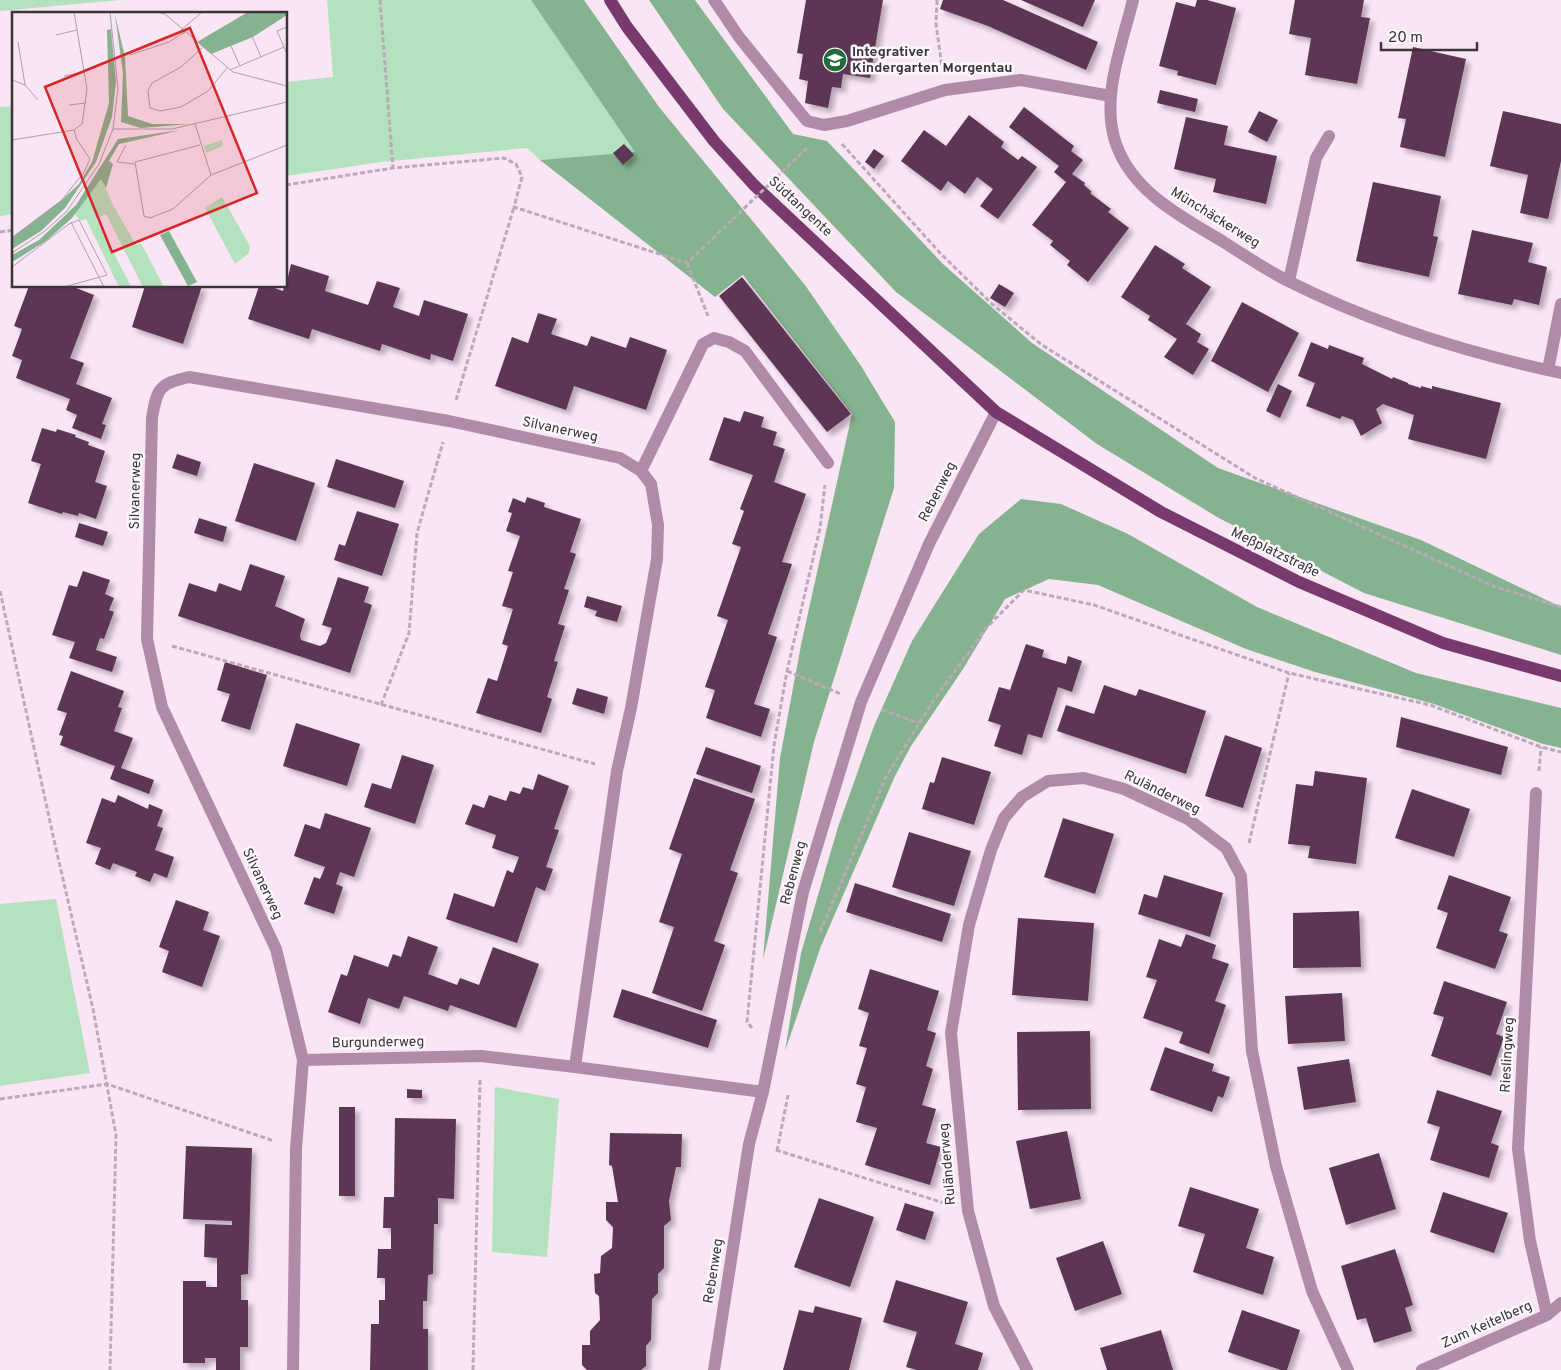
<svg xmlns="http://www.w3.org/2000/svg" width="1561" height="1370" viewBox="0 0 1561 1370" font-family="Overpass,sans-serif">
<style>
.green{fill:#b4e2be}
.forest{fill:#86b38f}
.building{fill:#5d3655;filter:url(#shadow)}
.lines{fill:none;stroke-linecap:round;stroke-linejoin:round}
.path{stroke:#baaab6;stroke-width:3;stroke-dasharray:5 2.5;stroke-linecap:butt}
.minor{stroke:#b08ba7;stroke-width:12}
.major{stroke:#79396d;stroke-width:12}
.path-bridge{stroke:#baaab6;stroke-width:3;stroke-dasharray:5 2.5;stroke-linecap:butt}
.labels{text-anchor:middle;dominant-baseline:central;stroke-width:5;stroke-linejoin:round;paint-order:stroke}
.poi-label{font-size:14px;font-weight:bold;fill:#3c343a;stroke:#fcf8fb;text-anchor:start}
.street-label{font-size:14px;fill:#3c343a;stroke:#fcf8fb}
.inset-road{fill:none;stroke:#ae9eaa;stroke-width:1}
.view{fill:#d62828;fill-opacity:0.15;stroke:#d62828;stroke-width:2.5}
.inset-edge{fill:none;stroke:#3c343a;stroke-width:2.5}
</style>
<defs>
<filter id="shadow"><feDropShadow dx="4.5" dy="4.5" stdDeviation="2.5" flood-color="#0004"/></filter>
</defs>
<rect width="100%" height="100%" fill="#fae5f5"/>
<path class="green" d="M0 0H121L0 11Z
M327 0H531L636 153 540 160 527 148 381 162 286 176V82L333 77Z
M14 106V214L0 216V107Z
M56 899 90 1073 0 1086V904Z
M495 1087 559 1099 547 1257 492 1252Z"/>
<path class="forest" d="M531 0H584L659 107 805 285 861 366 895 422 894 488 814 742 763 960 780 758 801 645 852 414 743 275 715 297 540 160 635 152Z
M649 0H695L793 134 827 141 943 264 1032 343 1218 468 1421 540 1561 607V655L1364 593 1217 517 1097 444 896 292 723 109Z
M1021 499 1061 504 1128 534 1257 607 1416 673 1561 708V748L1543 744 1434 704 1315 672 1246 649 1098 585 1049 579 1005 599 963 669 911 746 895 776 821 946 785 1051 801 953 838 827 874 726 912 641 979 534Z"/>
<path class="building" d="M806 0H883L870 78 843 74 841 88 832 87 828 108 805 103 808 81 799 79 803 54 797 53Z
M943 0H1003L1098 42 1086 70 988 26 940 9Z
M1021 0H1095L1083 27Z
M1197 0H1207L1236 8 1216 85 1177 75 1178 71 1159 66 1176 2 1195 7Z
M1295 0H1364L1361 17 1370 18 1357 84 1305 75 1311 38 1289 34Z
M1413 47 1466 59 1445 157 1400 147 1406 119 1398 118Z
M1160 90 1198 99 1195 112 1157 103Z
M1024 107 1074 146 1071 151 1083 160 1072 174 1085 183 1084 185 1092 192 1090 193 1111 209 1108 212 1129 228 1088 282 1067 265 1070 261 1050 245 1053 241 1032 225 1066 182 1054 172 1059 166 1009 127Z
M1259 111 1278 120 1267 142 1248 132Z
M1503 111 1561 124V161L1548 219 1520 213 1528 175 1490 166Z
M969 115 1004 142 1001 147 1018 160 1022 156 1037 167 998 219 980 206 993 189 977 177 965 194 948 181 941 191 901 161 924 130 946 146Z
M1186 117 1228 126 1224 145 1277 156 1266 204 1213 192 1216 179 1174 169Z
M624 144 634 155 623 165 613 153Z
M874 149 884 156 874 169 865 162Z
M1373 182 1441 196 1433 236 1438 237 1429 277 1356 261Z
M1472 230 1533 243 1528 262 1547 267 1539 305 1514 299 1512 305 1458 294Z
M1155 245 1185 264 1182 268 1211 287 1186 324 1201 334 1197 342 1209 349 1193 375 1164 357 1177 339 1148 320 1150 316 1121 297Z
M291 264 329 276 325 291 368 305 377 281 400 288 393 307 419 316 424 300 468 314 453 361 431 354 430 360 382 344 380 351 312 329 309 339 248 319 259 286H269L283 291 284 286H286Z
M742 277 851 414 827 432 719 296Z
M999 284 1014 293 1005 307 990 298Z
M29 286H71L94 295 70 358 84 363 76 384 112 398 102 424 106 425 101 439 72 428 77 415 66 410 70 399 16 378 22 360 12 356 22 329 14 326Z
M145 286H202L183 344 132 327Z
M1242 302 1299 333 1268 392 1211 361Z
M538 313 557 319 551 334 587 346 591 336 626 348 630 337 667 350 646 410 574 386 566 410 495 386 512 337 528 343Z
M1311 342 1328 349 1329 345 1364 358 1362 364 1392 379 1393 377 1408 383V384L1421 388V386L1432 389V386L1501 403 1486 459 1408 439 1414 415 1383 404 1376 409 1382 423 1361 436 1353 420 1342 416 1340 419 1306 406 1315 383 1298 376Z
M1278 384 1292 391 1280 418 1266 411Z
M744 411 764 417 761 427 777 432 773 445 785 449 774 482 806 494 782 562 792 564 768 634 777 637 754 704 770 709 761 737 706 718 715 690 705 687 728 620 717 616 741 547 732 544 744 511 740 509 753 475 709 460 724 417 740 422Z
M42 428 56 432 57 429 76 435 75 437 89 442 88 445 105 451 95 482 107 486 96 519 79 513 78 516 63 512 62 514 28 503 41 464 31 461Z
M177 454 201 462 197 476 172 468Z
M336 459 404 481 395 508 327 487Z
M254 463 315 483 296 541 235 521Z
M527 497 545 503 544 507 581 519 570 552 576 554 564 589 569 590 558 624 565 626 554 661 558 662 547 697 552 699 541 733 476 713 488 678 497 681 508 646 502 644 513 609 502 606 513 572 508 571 520 536 506 531 512 513 508 512 513 498 525 503Z
M357 511 399 524 382 576 334 560 339 544 345 546Z
M199 518 227 527 223 542 194 533Z
M79 523 108 532 103 546 75 537Z
M250 564 285 576 275 606 305 619 300 635 301 640 320 646 326 643 332 628 322 625 338 577 369 587 364 602 372 605 350 673 178 616 189 583 216 592 219 583 241 591Z
M83 571 110 580 105 594 114 598 109 610 114 612 104 639 100 638 96 650 117 657 112 672 69 658 75 642 52 635 69 585 77 587Z
M587 596 622 606 617 622 595 616 597 611 584 607Z
M1026 644 1044 650 1042 657 1066 664 1068 656 1082 661 1072 692 1058 687 1042 738 1028 734 1022 755 994 746 1001 725 988 721 999 687 1010 690Z
M225 662 267 675 250 730 221 721 230 694 217 690Z
M71 671 124 691 118 707 122 708 114 731 133 738 121 768 154 780 149 794 110 779 115 766 60 745 63 736 59 735 67 713 57 710Z
M1104 685 1136 696 1139 689 1206 711 1186 774 1057 731 1066 705 1094 714Z
M577 688 608 697 604 714 572 704Z
M1401 717 1508 747 1501 775 1396 747Z
M296 723 360 744 347 786 283 766Z
M1225 735 1262 748 1243 808 1205 796Z
M706 747 761 766 752 793 696 774Z
M402 755 434 765 415 824 364 807 372 783 391 789Z
M942 757 991 772 974 825 922 809 930 782 934 783Z
M1315 771 1367 778 1356 864 1308 858 1310 846 1288 844 1296 784 1313 786Z
M538 774 569 786 554 829 559 830 546 867 553 869 545 891 536 887 517 943 446 919 454 893 494 907 507 870 513 873 519 857 492 848 496 835 465 824 473 804 484 808 489 795 506 801 510 791 520 794 523 787 533 790Z
M694 778 755 799 730 870 738 873 714 941 725 945 702 1011 652 993 674 927 659 922 682 854 669 849Z
M1412 789 1470 809 1454 857 1395 838Z
M118 795 148 809 149 804 163 810 157 826 163 828 155 850 174 857 167 878 154 873 150 882 135 876 137 872 113 863 110 870 95 864 101 848 86 843 102 798 115 803Z
M325 813 371 828 354 877 340 872 336 884 343 887 334 914 304 904 314 877 320 879 325 867 294 856 305 824 320 829Z
M1063 818 1114 834 1095 894 1044 877Z
M909 832 971 851 954 906 892 887Z
M1164 875 1223 893 1210 937 1138 914 1144 894 1157 898Z
M1449 875 1511 897 1499 931 1508 934 1495 969 1436 948 1448 913 1437 909Z
M855 883 951 914 942 942 846 912Z
M176 900 209 912 203 930 220 936 202 987 162 972 169 951 159 947Z
M1359 911 1361 967 1293 968V913Z
M1018 918 1094 923 1088 1001 1012 995Z
M1186 934 1216 945 1212 958 1229 964 1215 1001 1226 1005 1209 1054 1179 1043 1183 1032 1143 1018 1157 980 1146 977 1159 939 1181 947Z
M408 936 438 947 428 974 457 985 460 978 479 985 493 947 539 964 516 1028 450 1005 448 1011 404 996 399 1009 368 998 360 1024 328 1012 341 974 347 976 354 955 388 967 393 954 401 957Z
M870 969 939 991 927 1030 936 1033 926 1066 933 1069 922 1105 936 1109 926 1143 941 1147 930 1185 865 1165 877 1128 856 1122 866 1087 856 1084 867 1048 859 1046 869 1013 858 1009Z
M1444 981 1507 1002 1496 1034 1504 1037 1491 1076 1431 1056 1444 1017 1433 1014Z
M622 989 717 1020 708 1048 613 1017Z
M1342 993 1345 1041 1288 1044 1285 996Z
M1090 1031 1091 1109 1018 1110 1017 1032Z
M1165 1047 1214 1064 1212 1071 1230 1077 1223 1098 1218 1096 1212 1112 1150 1090Z
M1349 1059 1356 1102 1304 1110 1297 1067Z
M407 1089 422 1090V1098H407Z
M1437 1090 1502 1111 1491 1143 1499 1146 1489 1178 1430 1160 1440 1127 1427 1123Z
M339 1107H355V1196H339Z
M395 1118 456 1119 454 1199 438 1198V1224H434L433 1274 428 1275 427 1301H423V1329H428V1370H370L371 1324H379V1300H385V1278H377L378 1249H391V1228H383L384 1197H394Z
M1067 1131 1081 1199 1030 1209 1016 1141Z
M610 1133 682 1134 681 1167H676L669 1201 671 1220 664 1226V1268L658 1274V1293L652 1299 651 1340 646 1346V1366L641 1370H587L582 1365V1345H590V1331L600 1320 599 1296 595 1293 594 1274 600 1273 601 1256 612 1248 613 1227 606 1220V1202H618L612 1166 609 1165Z
M186 1146 252 1148 248 1274 241 1275V1300H248V1347H240V1370H216V1358H205V1363H183V1281H206V1287H217V1258L204 1257 205 1224 232 1225V1221L183 1219Z
M1379 1153 1396 1209 1346 1225 1329 1168Z
M1190 1187 1259 1209 1246 1248 1274 1257 1263 1295 1193 1272 1205 1234 1178 1226Z
M1443 1192 1508 1213 1494 1253 1430 1232Z
M819 1198 874 1217 850 1287 794 1267Z
M905 1203 934 1212 925 1240 896 1230Z
M1103 1241 1122 1294 1075 1311 1056 1258Z
M1395 1249 1413 1305 1405 1308 1412 1331 1374 1343 1366 1318 1357 1320 1341 1266Z
M896 1280 968 1302 955 1344 983 1353 978 1370H917L906 1367 917 1332 883 1322Z
M815 1306 862 1318 849 1370H783L799 1310 813 1313Z
M1242 1310 1300 1330 1287 1370H1281L1228 1352Z
M1161 1330 1173 1370H1107L1100 1348Z"/>
<g class="lines">
<path class="path" d="M380 0 393 168
M937 0 936 24 942 67
M842 144 941 254 992 304 1042 345 1255 478 1493 586 1561 607
M286 185 393 168 504 158 516 164 522 177 514 207 687 263 733 219
M0 232 14 230
M687 263 708 316
M456 400 514 207
M0 591 54 840 93 1009 116 1135 110 1370
M172 646 595 764
M787 671 841 694
M381 705 409 633 417 533 443 442
M882 710 919 723
M1539 771 1541 747
M1249 843 1289 673
M820 932 886 777 935 698 987 627 1024 590 1094 605 1289 673 1430 705 1541 747 1561 752
M752 1028 747 1022 774 745 787 671 820 528 825 485
M0 1099 107 1084 274 1141
M776 1150 944 1203
M777 1151 788 1095
M473 1370 480 1080"/>
<path class="minor" d="M714 0 739 37 807 121 824 125 847 121 945 90 1021 80 1111 96
M1133 0C1122 45 1100 99 1116 144 1133 192 1180 216 1222 241 1244 255 1266 270 1290 282 1374 324 1468 353 1561 373
M1289 281 1316 158 1329 136
M1548 370 1561 304
M641 471 703 344 714 338 729 342 745 351 828 463
M1536 793 1518 1149 1530 1241 1547 1315
M303 1060 276 949 162 707 147 639 152 418C157 388 159 384 189 377L449 421 620 458 641 471 651 484 658 525 657 559 631 708 617 771 575 1067
M293 1370 296 1149 303 1060 481 1056 575 1067 763 1092
M714 1370 749 1144 763 1092 803 892 861 702 929 544 996 412
M1027 1370 994 1306 968 1211 951 1033 969 925 991 850 1004 818 1022 797 1048 781 1084 778 1124 789 1188 819 1226 848 1241 876 1252 1051 1276 1166 1312 1291 1348 1370
M1422 1370 1547 1315 1561 1303"/>
<path class="major" d="M610 0 627 27 714 141 754 185 996 412 1161 512 1299 582 1443 643 1561 676"/>
<path class="path-bridge" d="M733 219 809 146"/>
</g>
<defs>
<g id="school-disc" transform="scale(1.25)"><circle r="9.5" fill="#216c3a" stroke="#fcf8fb"/><path d="M0-5L7-2L0 1L-7-2ZM-4 1L0 2.5L4 1V4Q0 6-4 4Z" fill="#fff"/></g>
</defs>
<g fill-rule="evenodd">
<use href="#school-disc" x="835" y="60"/>
</g>
<g class="labels">
<g class="poi-label">
<text x="852" y="52">Integrativer<tspan x="852" dy="16">Kindergarten Morgentau</tspan></text>
</g>
<g class="street-label">
<text transform="translate(800 207) rotate(43)">Südtangente</text>
<text transform="translate(1215 218) rotate(32)">Münchäckerweg</text>
<text transform="translate(560 430) rotate(12)">Silvanerweg</text>
<text transform="translate(136 491) rotate(-89)">Silvanerweg</text>
<text transform="translate(938 492) rotate(-63)">Rebenweg</text>
<text transform="translate(1275 553) rotate(26)">Meßplatzstraße</text>
<text transform="translate(1162 793) rotate(26)">Ruländerweg</text>
<text transform="translate(794 873) rotate(-75)">Rebenweg</text>
<text transform="translate(262 884) rotate(65)">Silvanerweg</text>
<text transform="translate(378 1043) rotate(-1)">Burgunderweg</text>
<text transform="translate(1508 1055) rotate(-87)">Rieslingweg</text>
<text transform="translate(948 1164) rotate(-95)">Ruländerweg</text>
<text transform="translate(714 1271) rotate(-81)">Rebenweg</text>
<text transform="translate(1487 1325) rotate(-24)">Zum Keitelberg</text>
</g>
</g>
<g transform="translate(12 12)">
<rect width="275" height="275" fill="#fae5f5"/>
<path d="M210 128 211 134 194 141 192 134ZM89 166 101 193 124 233 129 231 152 275H131L94 202 84 207 119 274 107 275 74 207 68 209 63 202ZM210 185 238 234 237 241 223 252 193 196Z" fill="#b4e2be"/>
<path d="M236 0H275V3L241 25 199 42 185 30ZM103 3 113 45 116 104 140 112H178L129 116 109 110 111 61ZM99 17 104 70 100 105 84 150 53 196 29 219 0 237V225L52 186 67 172 80 150 97 91 95 18ZM169 118 107 132 97 149 101 152 94 176 89 167 60 206 34 229 0 250V243L27 228 64 193 106 127ZM157 219 185 270 176 274 148 223Z" fill="#86b38f"/>
<path class="inset-road" d="M144 0 153 2 221 60 275 74M275 15 265 19 275 42M169 18 190 0M44 23 65 18M240 24 249 45M6 30 13 73M219 34 228 54M190 36 169 55 140 71 136 79 138 96 148 99 169 95 196 79 215 56M118 43 157 30 173 20M218 58 272 35M52 64 73 60M0 68 13 73 26 88M57 93 74 91M183 112 199 163 275 133M101 117H160L275 90M0 128 62 118 70 112 75 77 62 0M114 133 105 150 122 152M188 133 123 150 132 204 138 206 161 197 199 163M59 210 92 275M0 226 42 198 72 160 78 147 65 128 62 118M0 241 33 219 55 199 87 152 101 117 106 77 98 0M0 255 57 212 67 208 95 263 52 275"/>
<path class="view" d="M178 16 245 181 100 240 33 75Z"/>
<rect width="275" height="275" class="inset-edge"/>
</g>
<path d="M1381 42v8h96v-8" fill="none" stroke="#3c343a" stroke-width="2.5"/>
<text x="1388" y="42" font-size="15" fill="#3c343a" stroke="#fcf8fb" stroke-width="4" paint-order="stroke">20 m</text>
</svg>
